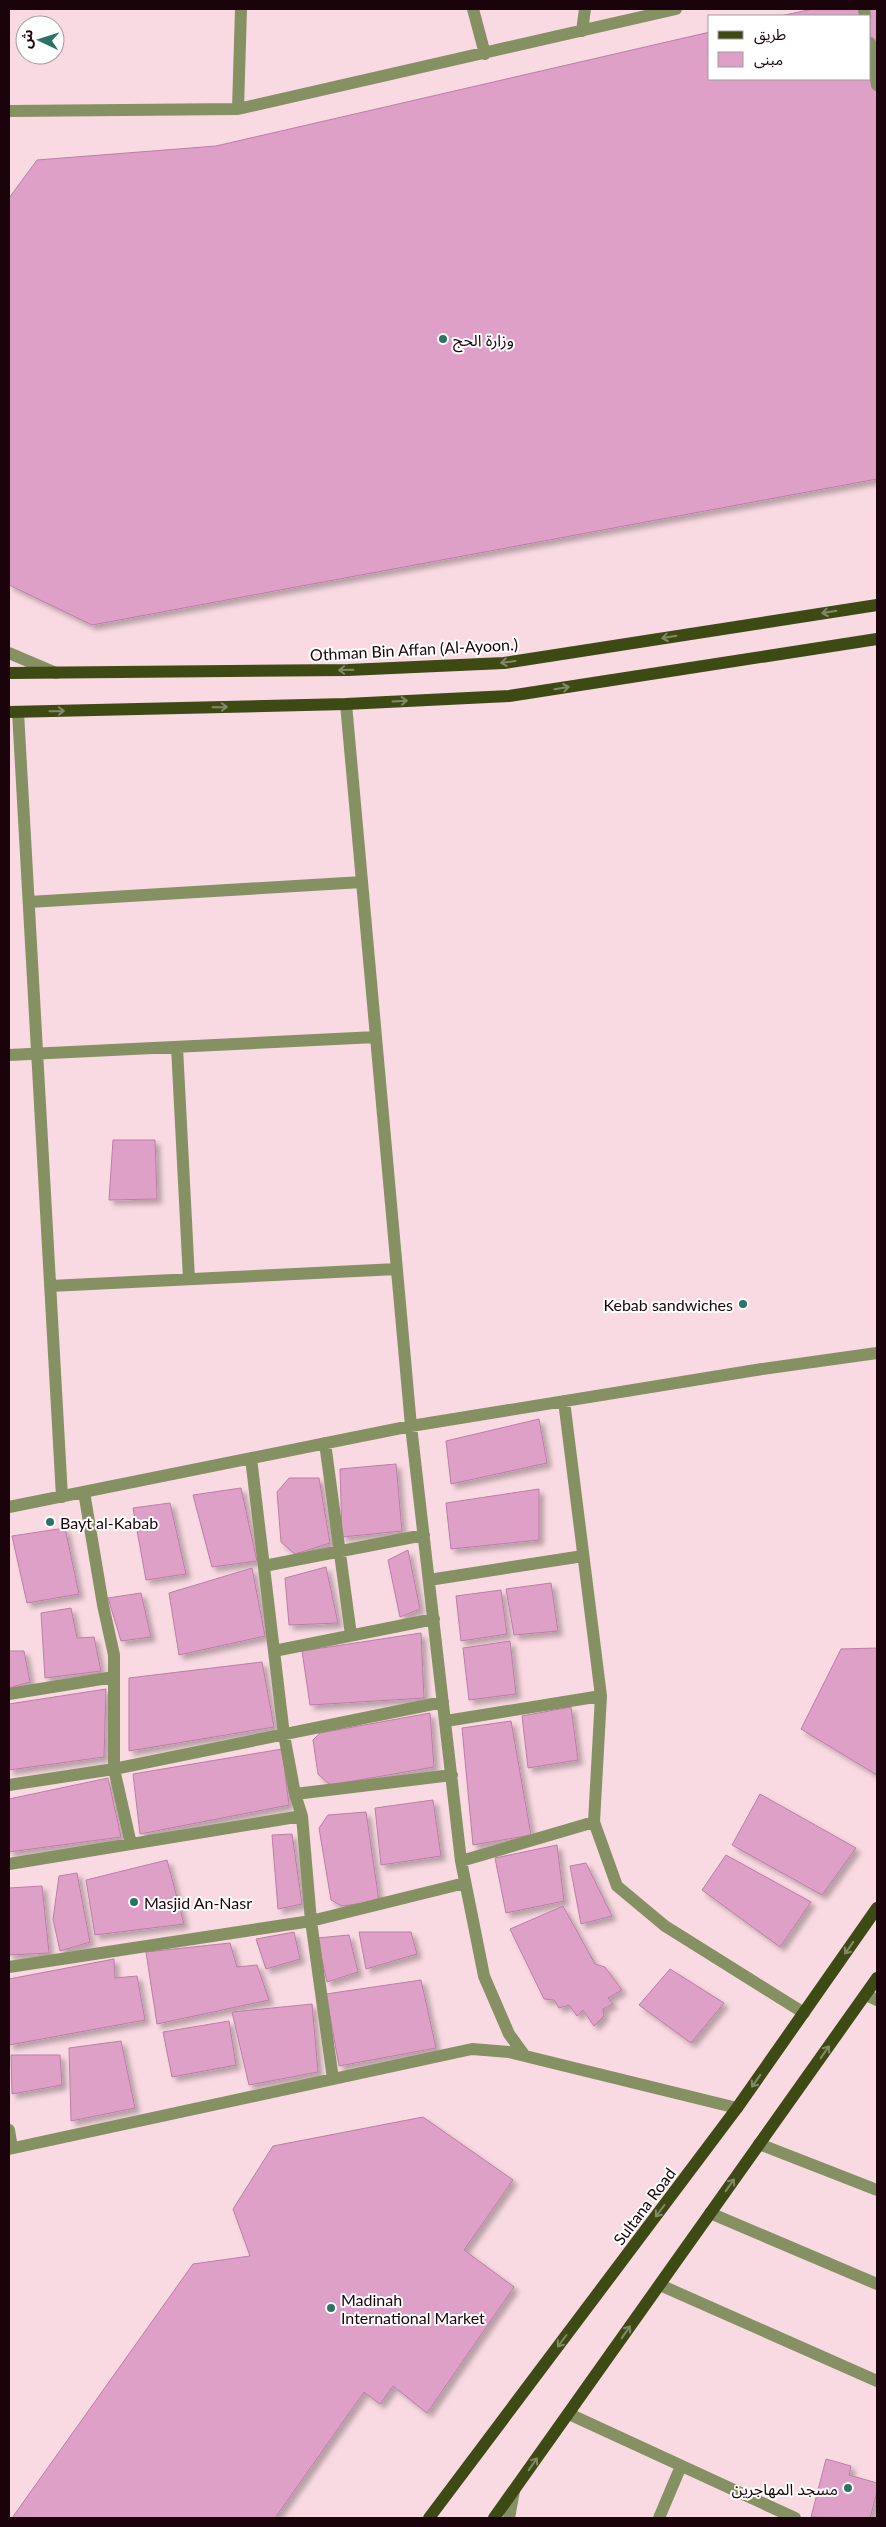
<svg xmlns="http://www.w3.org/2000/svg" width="886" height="2527" viewBox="0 0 886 2527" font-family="Lato,'Noto Sans Arabic',sans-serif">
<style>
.building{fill:#dfa0c8;stroke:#ba7ea5;filter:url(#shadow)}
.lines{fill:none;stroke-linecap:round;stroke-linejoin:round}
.minor{stroke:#859162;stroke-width:12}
.major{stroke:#3e4a14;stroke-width:12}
.oneway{stroke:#828966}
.poi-dot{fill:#2d7267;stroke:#fff;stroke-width:2}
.labels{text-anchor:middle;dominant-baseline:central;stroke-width:4;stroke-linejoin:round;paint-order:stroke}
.poi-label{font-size:16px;fill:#1a030a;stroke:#fff;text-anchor:start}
.street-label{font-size:16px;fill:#1a030a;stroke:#fff}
</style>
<defs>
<filter id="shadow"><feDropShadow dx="4.5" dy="4.5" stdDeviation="2.5" flood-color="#0004"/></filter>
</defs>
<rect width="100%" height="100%" fill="#fadae2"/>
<path class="building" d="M813 9H877V479L92 625 9 585V198L37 160 216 146 710 32V79H870V16H780Z
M113 1140H155L157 1199 109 1200Z
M539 1419 547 1463 451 1484 446 1441Z
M396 1464 402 1531 342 1537 340 1469Z
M289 1478H319L330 1543 295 1554 281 1542 277 1492Z
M241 1488 257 1561 212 1567 193 1495Z
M539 1489V1540L451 1549 446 1503Z
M170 1503 186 1574 146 1580 133 1508Z
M65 1528 79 1594 27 1603 12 1536Z
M408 1550 420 1609 400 1617 388 1560Z
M326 1567 338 1623 289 1625 285 1578Z
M252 1568 265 1636 179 1655 169 1593Z
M551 1583 558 1631 514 1635 506 1589Z
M501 1590 507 1634 461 1641 456 1596Z
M141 1593 151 1637 121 1641 108 1598Z
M71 1608 77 1638 94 1637 101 1671 45 1678 41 1613Z
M421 1633 424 1698 310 1705 302 1651Z
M510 1641 516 1694 469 1700 463 1648Z
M877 1648V1775L801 1729 841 1649Z
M9 1651H24L30 1682 9 1688Z
M262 1662 274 1727 129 1751V1678Z
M106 1689 104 1757 9 1770V1704Z
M571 1707 578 1760 528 1768 522 1716Z
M430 1713 434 1767 330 1785 318 1774 313 1740 320 1733Z
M511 1721 531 1835 473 1845 462 1728Z
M282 1749 289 1805 140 1834 133 1774Z
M108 1778 121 1837 9 1852V1799Z
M760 1794 856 1848 822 1895 732 1845Z
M433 1800 441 1856 381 1865 375 1808Z
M366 1812 379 1901 342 1906 331 1900 319 1828 328 1815Z
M292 1834 302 1904 278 1909 272 1835Z
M557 1845 564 1901 506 1913 495 1858Z
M726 1855 811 1902 780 1947 702 1890Z
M167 1860 184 1924 95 1935 86 1880Z
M586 1863 612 1916 581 1924 570 1866Z
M77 1873 90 1942 60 1951 53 1919 59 1876Z
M42 1886 49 1953 9 1955V1888Z
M563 1906 595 1964 605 1967 622 1990 608 1998 613 2004 603 2009 604 2016 594 2026 583 2010 577 2016 569 2005 559 2008 554 2000 544 1999 510 1929Z
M294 1932 300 1959 266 1969 256 1939Z
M359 1932H411L417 1954 366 1969Z
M349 1935 358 1972 327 1982 317 1938Z
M230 1943 237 1967 257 1965 269 2000 157 2024 146 1952Z
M114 1959 115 1978 137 1976 145 2020 9 2045V1979Z
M670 1969 724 2003 691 2043 639 2005Z
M421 1980 436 2048 339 2066 326 1994Z
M312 2004 318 2072 249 2085 232 2012Z
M229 2021 236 2065 172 2077 163 2032Z
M121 2041 135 2108 71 2121 69 2048Z
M11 2055H60L62 2085 12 2094Z
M423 2117 513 2180 464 2250 514 2287 427 2413 393 2386 380 2404 364 2392 275 2518H12L193 2264 250 2256 233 2209 273 2146Z
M826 2459 851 2466 849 2475 877 2483V2492L870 2518 811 2517Z"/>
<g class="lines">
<path class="minor" d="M473 9 485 54
M864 9 865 16
M582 31 585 9
M870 43 877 85
M238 109 241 9
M9 111 238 109 676 9
M9 653 56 673
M346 704 411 1426 461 1861 484 1976 509 2034 525 2056
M18 712 62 1497
M29 902 362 882
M177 1047 189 1279
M9 1055 376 1037
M50 1286 397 1269
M564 1401 601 1696 594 1822 617 1886 665 1926 804 2013
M325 1443 351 1635
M84 1492 103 1605 114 1655V1769L131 1844
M9 1507 411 1426 762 1369 877 1353
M264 1566 424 1535
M429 1580 583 1556
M274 1651 434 1619
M9 1694 114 1677
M446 1721 601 1696
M9 1785 114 1769 443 1702
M295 1794 452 1775
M461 1861 594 1822
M9 1864 302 1816
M9 1967 311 1921 302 1816 295 1794 284 1735 251 1458
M866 1995 877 2000
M333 2079 311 1921 465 1883
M9 2130 12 2148
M759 2144 877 2190
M9 2149 472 2049 509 2052 737 2108
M710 2213 877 2284
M660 2285 877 2381
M569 2414 795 2518
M509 2518 514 2491
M659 2518 681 2466"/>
<path class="major" d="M9 673 348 670 504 663 877 605
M9 712 346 704 509 696 877 639
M429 2518 737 2108 877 1908
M494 2518 877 1978"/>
</g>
<defs><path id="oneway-shaft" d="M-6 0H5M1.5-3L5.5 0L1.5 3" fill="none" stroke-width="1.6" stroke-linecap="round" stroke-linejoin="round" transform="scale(1.25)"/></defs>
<g class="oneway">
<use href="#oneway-shaft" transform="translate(829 612) rotate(171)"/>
<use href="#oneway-shaft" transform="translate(669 637) rotate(171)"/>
<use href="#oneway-shaft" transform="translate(508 662) rotate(173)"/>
<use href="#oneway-shaft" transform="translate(346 670) rotate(179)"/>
<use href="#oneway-shaft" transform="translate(562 688) rotate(-9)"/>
<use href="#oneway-shaft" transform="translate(400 701) rotate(-3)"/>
<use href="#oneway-shaft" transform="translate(220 707) rotate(-1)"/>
<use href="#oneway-shaft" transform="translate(57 711) rotate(-1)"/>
<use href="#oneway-shaft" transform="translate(849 1948) rotate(125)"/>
<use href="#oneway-shaft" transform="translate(825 2052) rotate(-55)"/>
<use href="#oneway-shaft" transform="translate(756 2081) rotate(125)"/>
<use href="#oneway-shaft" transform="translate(730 2185) rotate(-55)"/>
<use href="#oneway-shaft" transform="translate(660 2211) rotate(127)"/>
<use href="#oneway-shaft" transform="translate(626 2332) rotate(-55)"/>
<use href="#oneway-shaft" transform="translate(562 2341) rotate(127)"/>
<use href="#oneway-shaft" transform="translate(533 2464) rotate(-55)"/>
</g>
<g class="poi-dot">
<circle cx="443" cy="339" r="5"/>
<circle cx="743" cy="1304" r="5"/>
<circle cx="50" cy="1522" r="5"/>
<circle cx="134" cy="1902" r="5"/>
<circle cx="331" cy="2308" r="5"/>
<circle cx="848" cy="2488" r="5"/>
</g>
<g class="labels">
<g class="poi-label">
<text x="453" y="339">وزارة الحج</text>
<text x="733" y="1304" text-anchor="end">Kebab sandwiches</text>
<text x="60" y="1522">Bayt al-Kabab</text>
<text x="144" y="1902">Masjid An-Nasr</text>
<text x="341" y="2299">Madinah<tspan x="341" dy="18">International Market</tspan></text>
<text x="838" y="2488" text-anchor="end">مسجد المهاجرين</text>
</g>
<g class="street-label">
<text transform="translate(414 649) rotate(-3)">Othman Bin Affan (Al-Ayoon.)</text>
<text transform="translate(644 2206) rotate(-53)">Sultana Road</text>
</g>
</g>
<rect width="886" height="2527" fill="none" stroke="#1a030a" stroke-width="20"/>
<rect x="708" y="15" width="162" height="65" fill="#ffffff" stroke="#a39a9d"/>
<rect x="718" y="31" width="25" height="8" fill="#3e4a14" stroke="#a39a9d"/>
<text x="754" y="40" font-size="15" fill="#1a030a">طريق</text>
<rect x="718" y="52" width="25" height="15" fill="#dfa0c8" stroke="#a39a9d"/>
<text x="754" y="65" font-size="15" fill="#1a030a">مبنى</text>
<g transform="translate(40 40) rotate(274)"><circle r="24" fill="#ffffff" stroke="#a39a9d"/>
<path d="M0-4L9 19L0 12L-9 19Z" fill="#2d7267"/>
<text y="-8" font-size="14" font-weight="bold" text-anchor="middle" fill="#1a030a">ش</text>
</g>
</svg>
